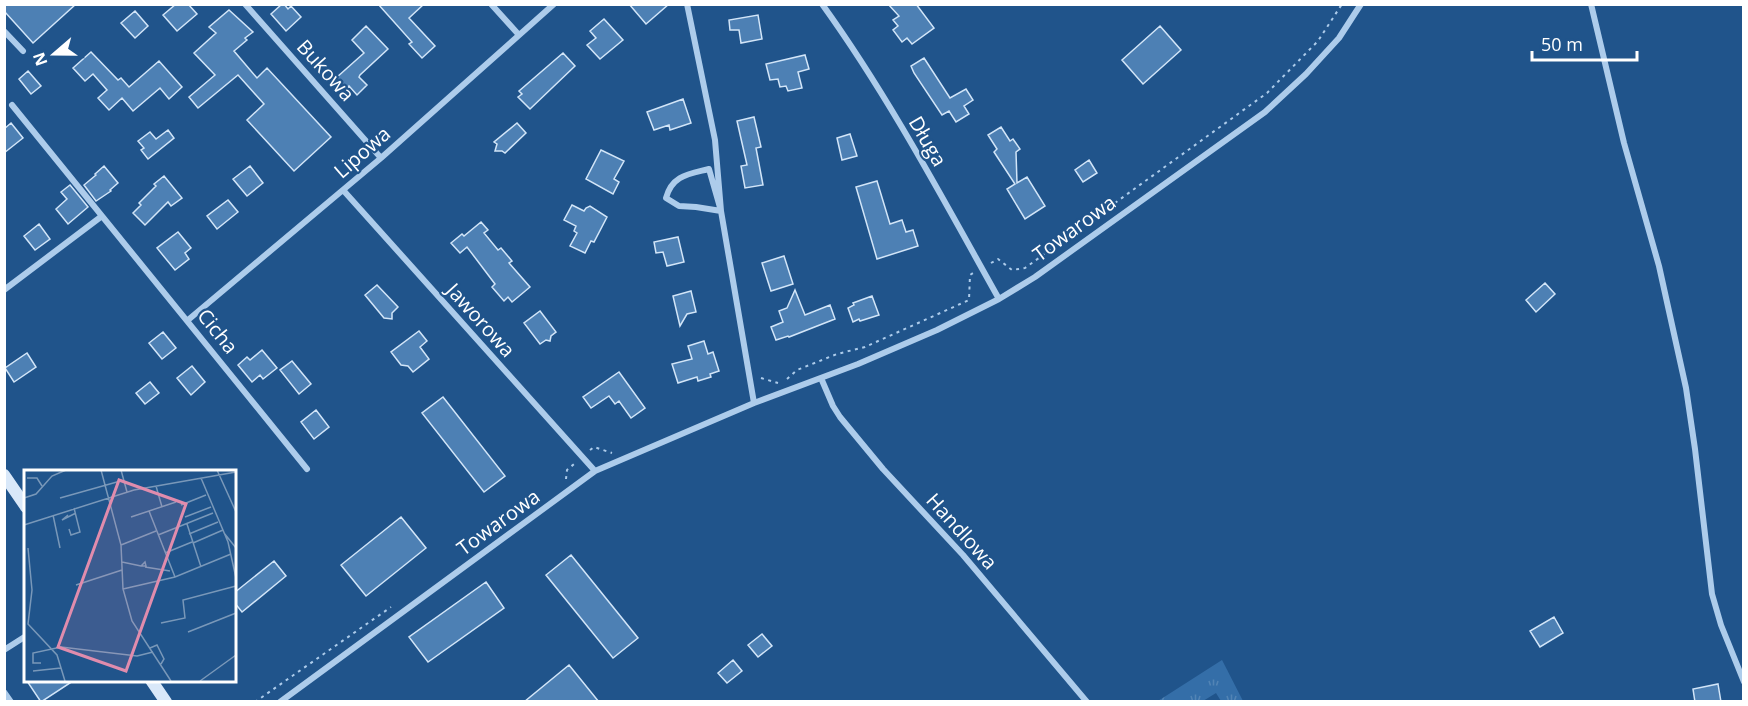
<svg xmlns="http://www.w3.org/2000/svg" width="1748" height="706" viewBox="0 0 1748 706" font-family="'Open Sans',sans-serif">
<style>
.grass{fill:url(#grass-tufts)}
.building{fill:#4d80b4;stroke:#d2e5f8;stroke-width:1.5}
.lines{fill:none;stroke-linecap:round;stroke-linejoin:round}
.path{stroke:#adcceb;stroke-width:2;stroke-dasharray:3 4.5;stroke-linecap:butt}
.street{stroke:#adcceb;stroke-width:6}
.secondary{stroke:#d9e8f9;stroke-width:12}
.labels{text-anchor:middle;dominant-baseline:central;stroke-width:4.5;stroke-linejoin:round;paint-order:stroke}
.street-label{font-size:20px;fill:#fff;stroke:#20548b}
.inset-road{fill:none;stroke:#7998b9;stroke-width:1.5}
.view{fill:#e08cad;fill-opacity:0.15;stroke:#e08cad;stroke-width:3}
.inset-edge{fill:none;stroke:#fff;stroke-width:3}
</style>
<defs>
<pattern id="grass-tufts" width="24" height="20" patternUnits="userSpaceOnUse" patternTransform="scale(1.5)"><rect width="24" height="20" fill="#346ea8"/><path d="M3 7l-1-3M5 7V3M7 7l1-3M15 17l-1-3M17 17v-4M19 17l1-3" fill="none" stroke="#5284b5"/></pattern>
</defs>
<rect width="100%" height="100%" fill="#20548b"/>
<path class="grass" d="M1222 660 1243 701H1221L1216 693 1203 701H1158Z"/>
<path class="building" d="M4 4H76L33 43 4 11Z
M176 4H188L197 14 177 31 163 15Z
M282 4H284L288 9 291 6 301 17 286 31 271 14Z
M378 4H424L409 18 435 46 422 58 409 44 412 42Z
M629 4H669L646 24Z
M888 4H916L934 28 912 44 907 38 902 42 893 30 898 26 893 20 899 16Z
M229 10 253 32 245 38 247 40 234 51 257 78 267 68 331 137 294 171 247 120 264 104 238 75 198 108 189 97 215 75 194 53 216 33 209 27Z
M135 11 148 26 135 38 121 23Z
M758 15 762 39 741 43 739 30H730L729 20Z
M604 19 623 40 600 59 587 45 596 38 590 31Z
M366 26 388 49 360 75 359 77 367 85 357 95 349 86 347 89 336 78 364 53 352 40Z
M1160 26 1181 50 1143 84 1122 60Z
M91 52 118 80 121 78 129 87 159 61 182 87 169 99 160 88 133 111 122 98 109 110 98 98 107 90 93 74 85 81 73 68Z
M563 53 575 66 530 109 518 97 522 94 519 91Z
M805 55 809 69 798 72 802 88 788 91 786 86 780 87 778 79 770 80 766 64Z
M924 58 950 98 966 89 973 100 964 106 969 114 956 122 949 111 942 115 914 73 911 66Z
M28 71 41 86 31 94 19 79Z
M683 99 691 123 670 130 669 125 654 130 647 112Z
M754 117 761 147 756 148 763 185 745 188 741 166 747 165 737 121Z
M11 123 23 138 4 153V129Z
M517 123 526 133 505 153 502 151H495L497 144 494 142Z
M1001 127 1010 141 1013 139 1020 149 1016 152 1017 183 1027 177 1045 206 1025 219 1007 189 1015 184 994 152 997 149 988 135Z
M168 130 174 138 148 159 141 150 144 148 138 141 150 132 156 139Z
M850 134 857 156 842 160 837 138Z
M601 150 624 161 614 179 619 182 613 194 586 179Z
M1089 160 1097 173 1083 182 1075 170Z
M104 166 118 183 110 190 111 191 96 201 84 185 96 175 95 174Z
M250 166 263 183 247 196 233 179Z
M164 176 182 198 171 206 168 202 145 225 133 213 141 205 139 203 156 186 154 184Z
M877 181 890 224 902 220 906 232 913 230 918 246 877 259 856 187Z
M70 185 88 207 68 224 56 209 67 199 61 192Z
M228 200 238 212 217 229 207 216Z
M572 205 584 211 586 208 590 206 607 217 594 242 591 241 585 253 570 246 577 233 574 231 576 226 564 220Z
M481 222 488 230 484 233 498 250 501 248 512 261 509 263 530 287 512 302 508 297 504 301 492 287 495 284 467 247 460 253 451 243 462 234 464 236Z
M39 224 50 239 35 250 24 236Z
M178 232 191 248 185 253 189 259 175 270 157 248Z
M678 237 684 262 667 266 663 252 656 253 654 242Z
M784 256 793 284 771 291 762 263Z
M1545 283 1555 294 1536 312 1526 300Z
M377 285 398 307 392 313V319L384 318 365 295Z
M795 290 805 315 830 305 835 319 789 337 788 336 776 340 771 327 783 322 779 311 787 308Z
M691 291 696 312 687 314 680 326 673 296Z
M872 296 879 315 860 321 859 319 853 322 848 308 854 305 853 303Z
M540 311 556 332 551 336 550 341 546 340 540 344 524 323Z
M419 331 427 341 420 347 429 359 413 372 408 366 401 365 391 352Z
M163 332 176 348 162 359 149 343Z
M704 341 708 354 713 352 719 371 710 374 711 377 698 381 697 377 678 383 672 364 692 359 688 346Z
M262 350 277 368 263 379 260 375 252 382 238 365 247 357 250 360Z
M27 353 36 367 14 382 5 368Z
M292 361 311 384 299 394 280 370Z
M192 366 205 382 191 395 177 378Z
M619 372 645 408 631 418 619 401 615 404 609 396 591 408 583 397Z
M150 382 159 393 145 404 136 393Z
M443 397 505 476 484 492 422 413Z
M316 410 329 427 314 439 301 422Z
M401 517 426 548 366 596 341 565Z
M571 555 638 638 613 658 546 575Z
M274 561 286 576 242 612 234 602V593Z
M486 582 504 608 428 662 409 637Z
M1554 617 1563 633 1540 647 1530 631Z
M762 634 772 646 758 657 748 645Z
M733 660 742 671 727 683 718 673Z
M569 665 599 702H524Z
M27 681H73L41 702Z
M1718 684 1721 702H1695L1693 689Z"/>
<g class="lines">
<path class="path" d="M991 263 998 259 1012 270 1025 268 1267 93 1318 41 1342 4
M761 378 778 383
M787 379 797 370 837 354 865 347 969 300 970 275 973 273
M590 450 594 447 612 453
M566 479 567 470 574 464
M255 702 391 607"/>
<path class="street" d="M245 4 381 158
M491 4 519 35
M687 4 715 140 721 211 696 207 679 206 666 198C672 175 689 174 709 169L721 211 754 403
M822 4C889 97 943 199 999 299
M1591 4 1624 143 1659 266 1686 388 1695 449 1712 594 1721 625 1744 682
M4 31 23 51
M12 105 307 469
M343 190 595 471
M4 290 102 216
M188 320 381 158 554 4
M821 378 833 406 840 417 883 469 963 555 1087 702
M4 650 26 636
M4 692 11 702
M280 702 595 471 754 403 858 364 937 330 999 299 1035 277 1265 112 1306 74 1339 38 1361 4"/>
<path class="secondary" d="M4 475 26 507
M151 680 166 702"/>
</g>
<g class="labels">
<g class="street-label">
<text transform="translate(326 70) rotate(48)">Bukowa</text>
<text transform="translate(928 141) rotate(60)">Długa</text>
<text transform="translate(362 152) rotate(-41)">Lipowa</text>
<text transform="translate(1074 228) rotate(-36)">Towarowa</text>
<text transform="translate(481 320) rotate(48)">Jaworowa</text>
<text transform="translate(218 331) rotate(51)">Cicha</text>
<text transform="translate(498 522) rotate(-36)">Towarowa</text>
<text transform="translate(962 531) rotate(48)">Handlowa</text>
</g>
</g>
<g transform="translate(24 470)">
<rect width="212" height="212" fill="#20548b"/>
<path class="inset-road" d="M77 0 97 75 99 119 108 151 147 211M97 0 103 22M193 0 212 42M3 8H13L18 16M177 8 204 72 212 108M132 16 138 37M0 28 12 24 28 6 42 0M36 28 100 10M157 35 182 25M125 41 151 107M29 45 36 78M44 45 38 50 52 43M107 47 152 32M161 47 187 37M163 54 177 97M0 55 110 20 212 2M45 59 47 65 56 62 50 38M200 63 212 78M165 64 194 52M134 65 189 43M169 73 199 60M97 75 132 61M4 78 8 120 4 154 33 185 41 211M141 83 168 72M0 84V131M98 92 117 96H122L121 92 117 96M121 97 146 101M52 115 98 100M99 119 151 107 207 84M137 153 161 148 159 130 212 116M164 162 212 143M126 178 133 175 140 189 137 194M17 193H9V183L37 177 113 186 129 182M9 201 37 198M176 211 212 185"/>
<path class="view" d="M95 10 162 34 102 201 34 177Z"/>
<rect width="212" height="212" class="inset-edge"/>
</g>
<rect width="1748" height="706" fill="none" stroke="#ffffff" stroke-width="12"/>
<g transform="translate(54 54) rotate(250)" stroke="#20548b" stroke-width="4.5" paint-order="stroke">
<path d="M0-4.5L10 22L0 15L-10 22Z" fill="#ffffff"/>
<text y="-9" font-size="16" font-weight="bold" text-anchor="middle" fill="#ffffff">N</text>
</g>
<path d="M1532 51v9h105v-9" fill="none" stroke="#ffffff" stroke-width="3"/>
<text x="1541" y="51" font-size="18" fill="#ffffff" stroke="#20548b" stroke-width="4.5" paint-order="stroke">50 m</text>
</svg>
